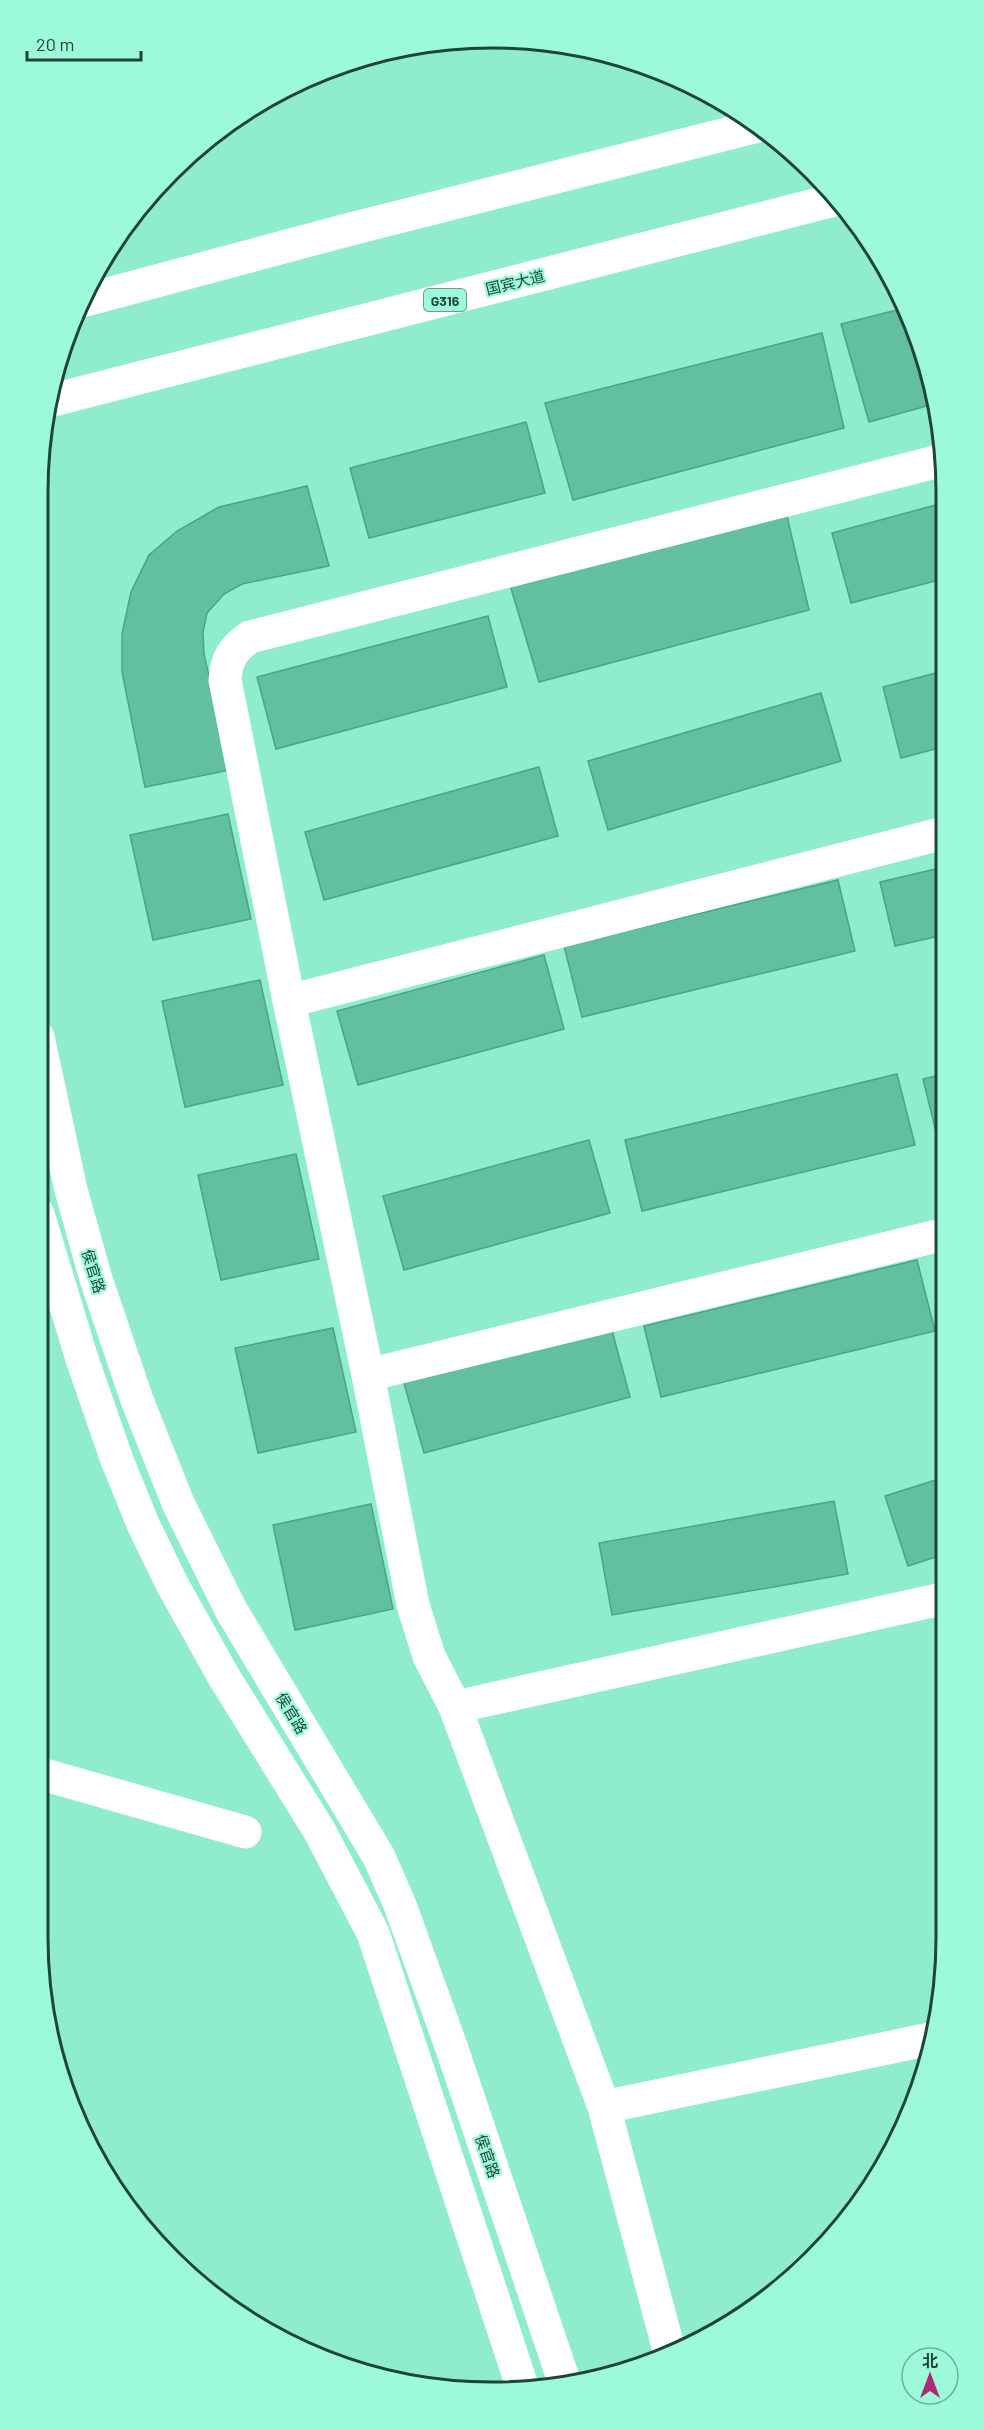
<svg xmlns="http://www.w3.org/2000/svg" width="984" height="2430" viewBox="0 0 984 2430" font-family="Barlow,'Noto Sans SC',sans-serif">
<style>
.building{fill:#62bfa0;stroke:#47a588;stroke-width:1.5}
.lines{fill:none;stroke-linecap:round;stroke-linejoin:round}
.minor{stroke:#fff;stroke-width:33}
.secondary{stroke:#fff;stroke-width:33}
.trunk{stroke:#fff;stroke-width:33}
.labels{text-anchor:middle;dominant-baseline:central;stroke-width:4.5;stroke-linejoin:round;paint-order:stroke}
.shield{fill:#9dfad9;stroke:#447b68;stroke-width:1.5}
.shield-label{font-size:14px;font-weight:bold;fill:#1e4538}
.street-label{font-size:15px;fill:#1e4538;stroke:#9dfad9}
.rim{fill:none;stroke:#1e4538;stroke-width:3}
</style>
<rect width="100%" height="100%" fill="#8feccc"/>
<path class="building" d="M905 308 934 404 869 422 841 324Z
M822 333 844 428 573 500 545 403Z
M526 422 545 493 369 538 350 468Z
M307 486 329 566 242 584 224 594 207 613 203 632 204 654 230 770 145 787 122 672V634L131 592 149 555 177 531 219 507Z
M943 503V579L851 603 832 533Z
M787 516 809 610 539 682 510 585Z
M488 616 507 687 276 749 257 677Z
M943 671V747L901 758 883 687Z
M821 693 841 761 608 830 588 761Z
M539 767 558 836 324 900 305 832Z
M228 814 251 919 153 940 130 835Z
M944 867V935L895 946 880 882Z
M838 880 855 951 582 1017 564 946Z
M544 955 564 1029 358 1085 337 1011Z
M260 980 283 1085 185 1107 162 1001Z
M897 1074 915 1145 642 1211 625 1140Z
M944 1074V1148H940L923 1079Z
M589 1140 610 1213 404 1270 383 1196Z
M296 1154 319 1259 221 1280 198 1175Z
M945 1246V1275L938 1248Z
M917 1260 935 1331 661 1397 644 1326Z
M610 1323 630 1397 424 1453 403 1380Z
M333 1328 356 1432 258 1453 235 1348Z
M945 1477V1554L908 1566 885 1496Z
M834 1501 848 1574 612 1615 599 1543Z
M371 1504 393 1609 295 1630 273 1525Z"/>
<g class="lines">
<path class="minor" d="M289 1001 944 833
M368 1375 945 1234
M455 1707 946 1598
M38 1773 245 1832
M604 2107 930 2039
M669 2350 604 2107 455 1707 429 1656 413 1605 368 1375 289 1001 225 680C226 660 233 648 250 637L943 460"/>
<path class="secondary" d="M38 1037 71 1190 96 1279 137 1400 178 1503 231 1610 379 1857 400 1905 451 2046 565 2384
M38 1214 82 1359 117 1460 143 1524 172 1584 224 1677 319 1830 373 1933 522 2386"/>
<path class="trunk" d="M82 301 347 230 758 126
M53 400 838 199"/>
</g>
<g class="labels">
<rect class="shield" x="424" y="289" width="42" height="22" rx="4.5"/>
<g class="shield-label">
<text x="445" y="300">G316</text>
</g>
<g class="street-label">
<text transform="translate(515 282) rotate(-14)">国宾大道</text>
<text transform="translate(94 1271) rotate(73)">侯官路</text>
<text transform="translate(292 1713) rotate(59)">侯官路</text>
<text transform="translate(488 2156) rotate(71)">侯官路</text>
</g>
</g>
<path d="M0 0H984V2430H0ZM492 48H492A444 444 0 0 1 936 492V1938A444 444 0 0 1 492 2382H492A444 444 0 0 1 48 1938V492A444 444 0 0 1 492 48Z" fill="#9dfad9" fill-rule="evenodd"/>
<path class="rim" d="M492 48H492A444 444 0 0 1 936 492V1938A444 444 0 0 1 492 2382H492A444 444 0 0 1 48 1938V492A444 444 0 0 1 492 48Z"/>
<g transform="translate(930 2376)"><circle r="28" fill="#9dfad9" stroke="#6ab299" stroke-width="1.5"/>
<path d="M0-4.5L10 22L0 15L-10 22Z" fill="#ab2975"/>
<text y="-9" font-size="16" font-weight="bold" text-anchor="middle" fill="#1e4538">北</text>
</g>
<path d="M27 51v9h114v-9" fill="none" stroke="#1e4538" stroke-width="3"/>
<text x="36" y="51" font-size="18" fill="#1e4538" stroke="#9dfad9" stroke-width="4.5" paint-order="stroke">20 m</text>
</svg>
